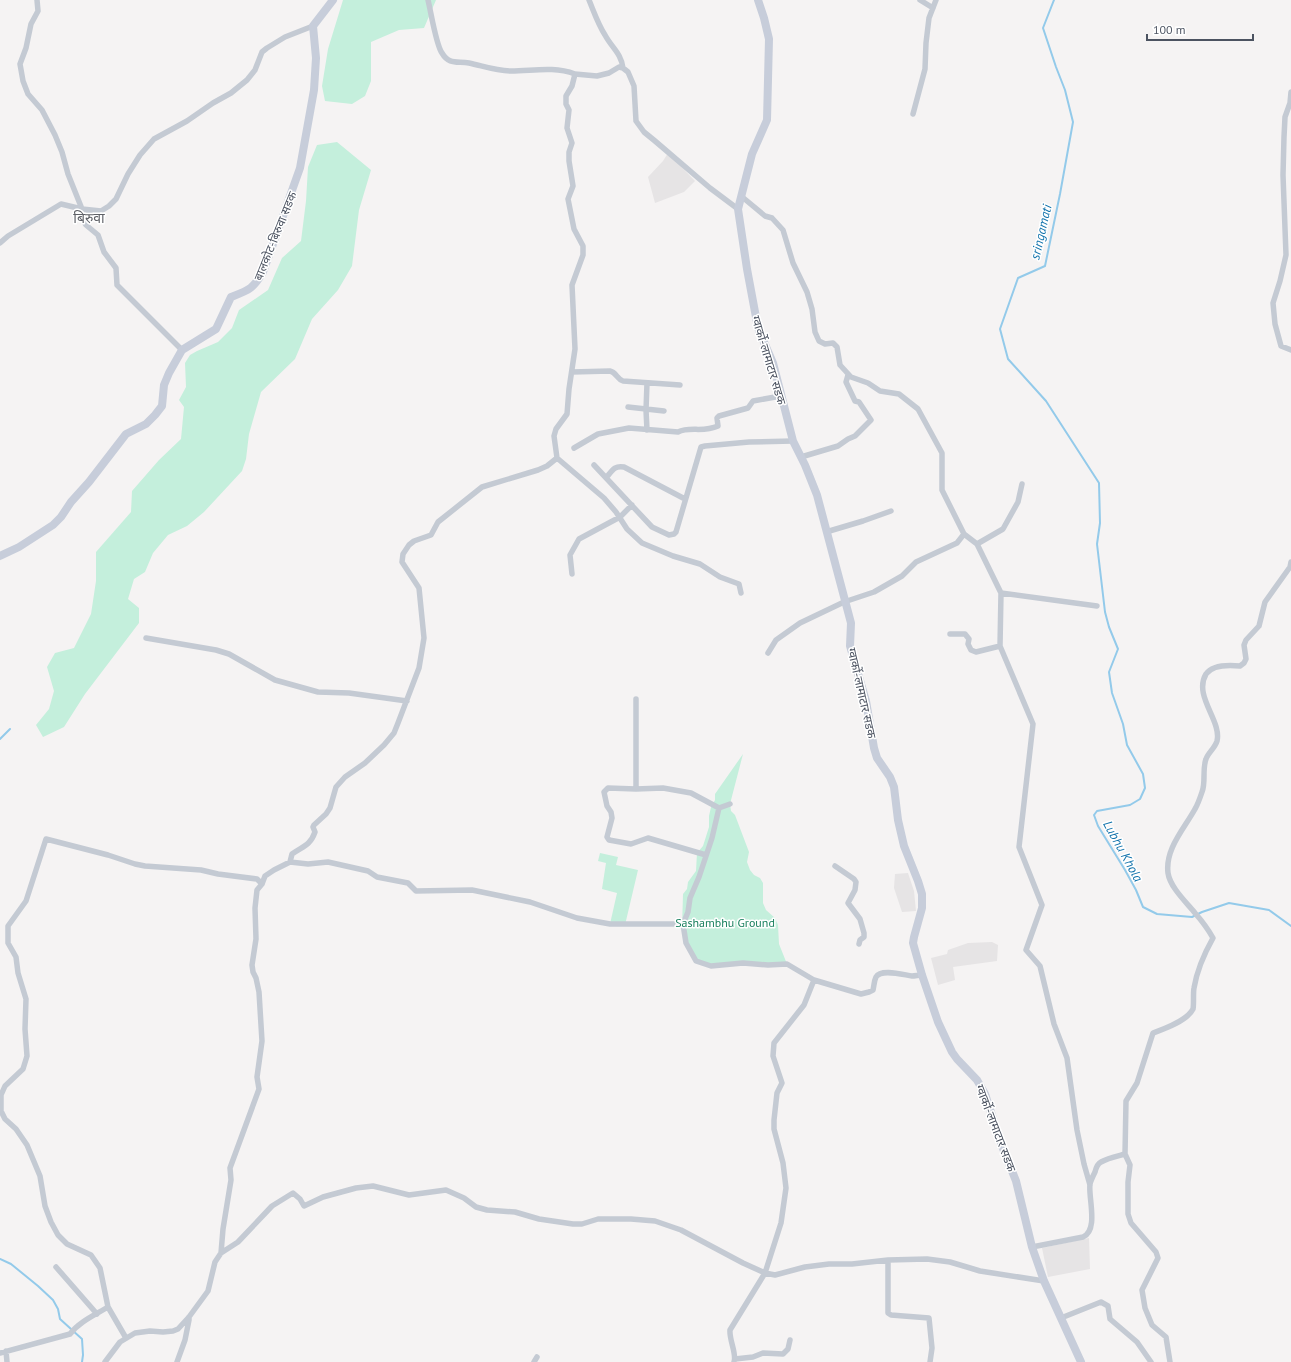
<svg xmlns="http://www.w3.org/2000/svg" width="1291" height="1362" viewBox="0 0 1291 1362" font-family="'PT Sans','Noto Sans Devanagari',sans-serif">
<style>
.education{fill:#e6e4e5}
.green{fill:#c4efdc}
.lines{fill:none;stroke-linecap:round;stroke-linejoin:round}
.stream{stroke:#93caea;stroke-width:2}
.minor{stroke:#c4cad3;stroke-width:5.5}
.secondary{stroke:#c7cdda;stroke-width:8}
.labels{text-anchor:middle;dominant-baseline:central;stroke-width:3;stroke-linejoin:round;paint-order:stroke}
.street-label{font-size:12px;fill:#4b5260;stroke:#fff}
.park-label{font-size:12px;fill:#1b815f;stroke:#fff}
.water-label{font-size:13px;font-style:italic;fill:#1273ac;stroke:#fff}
.quarter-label{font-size:14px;fill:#5f6167;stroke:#fff}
</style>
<rect width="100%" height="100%" fill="#f5f3f3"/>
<path class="education" d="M668 153 695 181 684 192 655 203 648 177 663 161Z
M908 873 914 891 916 911 902 912 894 888 895 874Z
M992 942 998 945 997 961 953 967 955 980 938 985 931 958 947 954 948 950 968 943Z
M1089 1238 1090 1269 1048 1277 1042 1248Z"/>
<path class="green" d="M343 0H436L424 28 399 30 371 42V81L365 96 352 104 325 101 322 86 328 49Z
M337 142 371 170 359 210 352 266 338 290 312 319 295 359 261 392 249 434 246 459 242 471 204 512 187 526 168 535 153 553 145 572 134 579 128 599 139 608V623L85 694 64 727 43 737 36 725 49 709 54 691 47 667 55 653 74 648 91 614 96 581V552L131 512 132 491 159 460 181 439 184 407 179 400 186 387 185 363 190 355 197 351 218 342 232 328 239 310 268 290 282 258 301 241 306 201 308 167 317 145Z
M743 754 730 804 731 811 735 815 749 852 747 862 750 870 754 875 760 878 763 883V903L766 910 775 918 778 925 779 944 787 964 711 966 696 961 682 928 683 894 687 889 688 882 696 871 697 853 703 846 709 827V816L711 807 715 800V794Z
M600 853 618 857 616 865 638 870 625 925 610 924 617 893 602 889 606 863 598 861Z"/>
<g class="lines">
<path class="stream" d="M1054 0 1043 28 1056 67 1065 90 1073 122 1060 194 1045 266 1018 278 1000 329 1008 359 1046 401 1099 483 1100 523 1097 544 1105 612 1109 627 1118 649 1109 672 1112 693 1123 724 1127 745 1143 774 1145 788 1140 799 1130 805 1097 811 1094 815 1098 826 1125 870 1136 890 1143 907 1157 914 1192 917 1202 912 1229 903 1269 910 1291 926
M0 739 10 729
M0 1259 11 1264 38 1286 53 1300 58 1309 60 1319 82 1339 83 1355 82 1362"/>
<path class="minor" d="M37 0 38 11 31 24 26 48 20 64 23 81 28 94 42 110 55 135 62 152 68 174 82 209V219L86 225 98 235 104 252 116 268 117 285 182 350
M589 0C594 12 598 24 605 35 612 48 621 53 623 68
M920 0 933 8
M575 74 597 76 609 73 619 67 623 68 628 72 634 86 636 121 644 132 655 141 710 188 738 209
M1291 92 1290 103 1285 117 1284 137 1283 175 1286 255 1280 281 1273 303 1275 324 1281 346 1291 350
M913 114 925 69 926 43 929 18 936 0
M741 196 765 216 772 218 783 230 793 263 807 292 812 309 815 332 819 341 825 344 833 343 837 347 840 365 851 377 868 383 880 391 899 394 918 409 942 453V490L964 534 977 544 1001 593 1000 646 1033 724 1019 847 1042 905 1026 950 1040 966 1054 1024 1067 1058 1077 1130 1084 1164 1090 1185
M0 243 8 236 61 204 82 209 101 211 109 206 116 199 128 174 140 155 154 139 187 121 213 103 231 93 247 80 255 70 262 52 267 48 285 37 313 26
M572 372 610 371C616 372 617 379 623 381L680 385
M628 407 664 411
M647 430 646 410 647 383
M574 448 598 434 629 428 678 432C690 426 703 433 718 426L717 418 719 416 748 408 753 401 781 396
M801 457 838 446 848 439 855 436 871 420 859 402 855 401 846 382 848 375
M557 458 604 498 616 512 627 529 642 543 673 556 700 564 720 577 739 584 741 593
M594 465 652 527 669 535 674 534 676 532 701 447 705 446 749 442 793 441
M606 478C612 471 614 465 624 467L685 499
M826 532 863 521 891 511
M977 544 1003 529 1018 502 1022 484
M572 574 570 555 579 539 620 517 632 505
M1001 593 1097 606
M950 634H965L969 639 968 644 971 650 976 652 1000 646
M146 638 216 650 229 654 275 680 318 692 349 693 407 701
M768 653 776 640 800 623 844 602 874 592 902 576 916 562 957 543 964 534
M636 699V789
M706 855 648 838 631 844 609 840 607 837 612 818 611 812 607 806 604 792 608 788 636 789 663 788 691 793 719 808
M290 862 292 854C303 846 310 846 315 832L313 827 314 825 326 814 330 808 336 787 345 777 365 763 384 745 394 733 398 723 419 668 424 638 419 588 402 562 403 554 409 545 414 541 431 535 438 522 482 487 538 470 547 466 557 458 554 436 556 429 567 414 569 389 575 349 572 285 583 255V246L574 229 568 199 573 186 569 161V152L572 143 567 128 569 110 566 104V96L572 86 575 74C553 66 533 71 511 71 496 71 483 66 469 63 457 61 449 65 442 53 436 45 431 12 428 0
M835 866 854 879 856 882 855 890 848 903 860 919 864 933V937L860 940 859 944
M683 924 688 912 690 898 699 877 712 838 719 808 730 804
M1125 1154 1130 1165 1128 1182V1214L1131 1223 1156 1252 1158 1258 1142 1290 1145 1308 1152 1325 1166 1337 1170 1362
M1032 1247 1083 1237C1099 1230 1088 1197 1090 1184 1091 1180 1093 1176 1095 1172 1096 1168 1097 1164 1101 1162 1108 1158 1118 1156 1125 1154L1126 1101 1137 1083 1153 1033C1164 1029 1187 1021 1193 1009 1194 1005 1193 993 1194 988 1197 970 1204 954 1213 938 1208 929 1202 921 1195 913 1186 902 1170 887 1168 873 1165 849 1184 829 1195 809 1198 804 1200 798 1202 792 1206 782 1202 770 1206 759 1208 753 1215 748 1217 741 1222 721 1193 696 1206 674 1213 664 1230 665 1240 666L1244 663 1246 659 1244 645 1246 640 1259 626 1265 602 1290 567 1291 562
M221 1253 223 1229 231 1180 230 1168 259 1089 257 1077 262 1041 259 992 256 978 253 972 252 965 256 939 255 908 257 890 262 884
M888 1260V1313L891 1315 929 1318 932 1348 930 1362
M56 1267 97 1314
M1061 1318 1101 1302 1108 1306 1110 1319 1137 1342 1151 1362
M126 1338 108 1307 100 1268 91 1255 67 1244 58 1235 51 1222 45 1206 40 1176 27 1145 16 1129 5 1119 1 1111V1095L5 1086 23 1069 27 1056 25 1029 26 999 18 973 16 957 8 943V926L26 901 46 839 108 855 135 864 145 866 201 870 218 874 257 879 262 884 265 876 274 870 290 862 308 864 328 862 368 871 377 877 408 883 416 891 472 890 530 902 577 918 610 924H683L686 943 696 961 711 966 743 963 768 965 787 964 814 980
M6 1351 7 1362
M0 1353 70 1334C79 1322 95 1315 108 1307
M735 1359 753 1357 763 1353 783 1354 788 1349 790 1340
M105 1362 120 1342 135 1333 150 1331 163 1332 173 1331 178 1329 189 1317 208 1291 215 1262 221 1253 238 1242 272 1206 293 1193 300 1199 304 1206 323 1197 356 1188 373 1186 409 1195 446 1190 464 1198 476 1207 487 1210 515 1212 539 1219 573 1224H582L598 1219H631L655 1221 681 1230 743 1263 765 1273 775 1275 805 1267 829 1264H852L888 1260 927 1259 950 1262 980 1271 1044 1281
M177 1362 185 1340 189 1320V1317
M534 1362 537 1357
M734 1362C737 1354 729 1340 730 1330L765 1273 781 1223 786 1188 783 1163 774 1129V1120L777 1093 782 1083 773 1056 774 1043 804 1005 814 980 861 994 869 992 873 990C874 986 874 981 876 977 881 968 904 975 912 976 915 976 919 975 922 975"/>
<path class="secondary" d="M758 0 764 18 769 39 767 120 752 154 738 209 747 269 758 328 773 363 793 441 805 465 817 495 851 623 850 646 866 701 874 748 877 758 890 777 894 787 898 820 904 846 918 881 922 894V908L914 937 913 943 922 975 938 1022 952 1052 957 1059 977 1080 985 1094 1002 1146 1016 1181 1032 1247 1044 1281 1081 1362
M0 556 19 547 53 525 61 517 71 502 89 482 126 434 146 424 155 415 162 406 164 385 169 373 182 350 216 329 231 297C249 290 253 289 263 272L300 168 314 90 316 58 313 26 333 0"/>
</g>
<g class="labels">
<g class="street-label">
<text transform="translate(275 236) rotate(-68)">बालकोट-बिरुवा सडक</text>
<text transform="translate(769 360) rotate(73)">ग्वार्को-लामाटार सडक</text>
<text transform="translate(862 693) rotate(77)">ग्वार्को-लामाटार सडक</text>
<text transform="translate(996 1128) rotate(69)">ग्वार्को-लामाटार सडक</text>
</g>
<g class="park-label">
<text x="725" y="922">Sashambhu Ground</text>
</g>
<g class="water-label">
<text transform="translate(1041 232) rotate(-77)">sringamati</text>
<text transform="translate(1123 851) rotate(61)">Lubhu Khola</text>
</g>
<g class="quarter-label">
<text x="89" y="218">बिरुवा</text>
</g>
</g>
<path d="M1147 34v6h106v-6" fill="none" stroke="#4b5260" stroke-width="2"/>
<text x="1153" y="34" font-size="12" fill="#4b5260" stroke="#ffffff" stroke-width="3" paint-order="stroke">100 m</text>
</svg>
